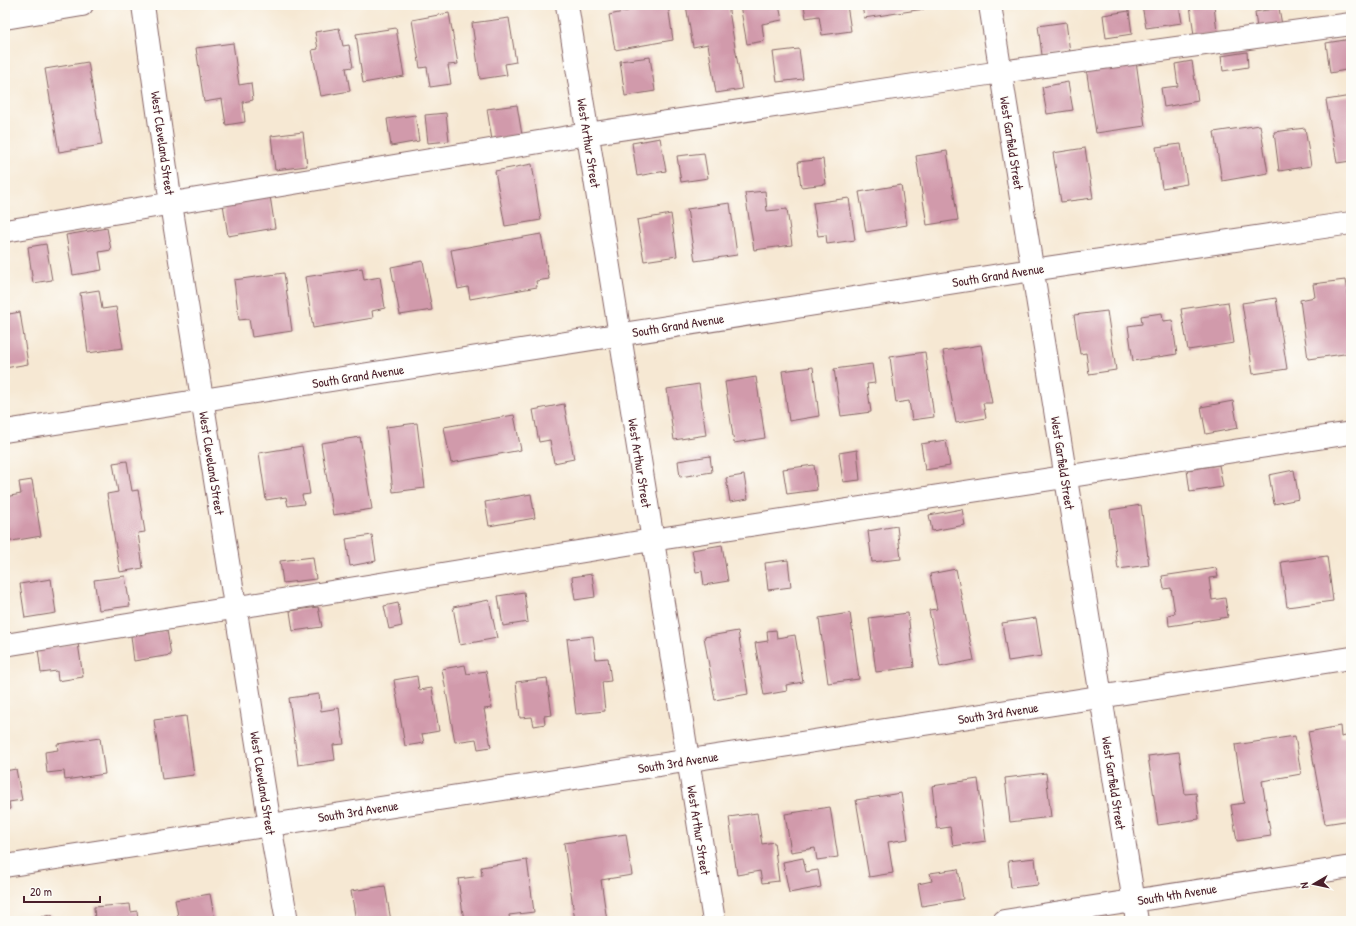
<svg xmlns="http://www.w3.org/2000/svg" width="1356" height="926" viewBox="0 0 1356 926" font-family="'Patrick Hand',sans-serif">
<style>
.building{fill:#d19aab}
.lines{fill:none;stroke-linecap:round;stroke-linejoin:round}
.minor-casing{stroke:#866566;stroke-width:24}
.major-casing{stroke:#866566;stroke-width:24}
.minor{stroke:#fff;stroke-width:22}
.major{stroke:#fff;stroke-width:22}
.labels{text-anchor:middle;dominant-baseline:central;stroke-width:3;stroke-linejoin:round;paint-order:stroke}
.street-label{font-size:13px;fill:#4a1f2b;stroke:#fdfcf7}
</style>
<rect width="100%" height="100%" fill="#fdfcf7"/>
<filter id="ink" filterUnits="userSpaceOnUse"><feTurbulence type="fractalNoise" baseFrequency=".025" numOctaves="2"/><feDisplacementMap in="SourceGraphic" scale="8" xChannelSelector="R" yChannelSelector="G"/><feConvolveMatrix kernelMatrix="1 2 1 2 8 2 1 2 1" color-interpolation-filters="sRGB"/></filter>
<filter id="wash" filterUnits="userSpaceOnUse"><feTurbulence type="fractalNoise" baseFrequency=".012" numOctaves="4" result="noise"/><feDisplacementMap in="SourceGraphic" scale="16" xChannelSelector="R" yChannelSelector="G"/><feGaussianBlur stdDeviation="0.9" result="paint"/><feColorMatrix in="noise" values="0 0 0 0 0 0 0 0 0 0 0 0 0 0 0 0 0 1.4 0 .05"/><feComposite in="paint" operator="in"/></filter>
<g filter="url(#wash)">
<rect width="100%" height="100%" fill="#f6e8d3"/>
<g id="blocks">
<path class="building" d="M627 5H668L673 40 615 50 609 15 628 11Z
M686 5H728L742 89 716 93 708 44 693 47Z
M740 5H779L782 20 762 24 764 41 747 44Z
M804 5H847L851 31 822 35 819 16 806 18Z
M862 5H923L924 9 864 18Z
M1142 5H1179L1182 23 1146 28Z
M1190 5H1214L1217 33 1194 36Z
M1279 8 1282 25 1257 29 1255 12Z
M1129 11 1132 34 1106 38 1103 15Z
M449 13 458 64 448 65 451 84 430 87 427 67 420 68 412 20Z
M509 18 516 62 505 64 507 75 480 79 472 23Z
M1066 22 1070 52 1042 55 1038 26Z
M339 28 343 46 349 45 353 67 346 68 350 91 321 96 312 50 318 49 315 32Z
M396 28 404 76 363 83 356 34Z
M1351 39V69L1330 73 1326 43Z
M233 43 239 85 251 83 253 100 243 102 245 122 226 125 222 99 204 102 196 48Z
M799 49 803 79 777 82 773 52Z
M1247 52 1248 67 1223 71 1221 56Z
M650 57 655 91 625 96 620 61Z
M1136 61 1145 126 1096 133 1086 68Z
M1192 61 1198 101 1164 107 1161 88 1178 86 1175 64Z
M88 62 102 145 59 152 45 69Z
M1068 82 1073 110 1047 114 1042 87Z
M1351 96V161L1337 163 1326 100Z
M517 105 522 135 492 140 487 109Z
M446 113 449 141 428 143 425 115Z
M415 115 419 141 391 146 387 119Z
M1260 125 1268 173 1222 181 1214 132Z
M1305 128 1311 166 1279 171 1274 132Z
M303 132 307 166 275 170 271 136Z
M660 138 666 171 637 176 632 143Z
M1181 144 1187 184 1162 188 1156 147Z
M1085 148 1093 198 1061 202 1053 153Z
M947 151 958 220 927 225 916 156Z
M704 153 708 178 681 182 677 156Z
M823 159 826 184 801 187 798 162Z
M532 164 541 220 505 226 495 171Z
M901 185 907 225 866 232 859 192Z
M765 191 767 211 787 209 792 245 754 250 745 193Z
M270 196 275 228 228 236 223 204Z
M849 198 855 240 827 244 826 235 818 236 813 203Z
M730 203 737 255 695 261 687 209Z
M671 214 677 256 644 261 637 220Z
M107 228 111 250 99 252 102 270 73 275 66 235Z
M541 234 549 279 536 281 537 287 470 299 468 287 458 289 451 250Z
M46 244 52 280 33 283 28 247Z
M423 261 432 310 400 315 391 267Z
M362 268 364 280 380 277 385 308 372 311 373 318 313 328 305 277Z
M284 273 292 331 252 337 249 319 239 320 234 280Z
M1345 280 1351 319V353L1308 359 1300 300 1315 297 1313 284Z
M99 290 102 309 116 307 123 348 88 353 80 293Z
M5 298 9 314 20 312 28 364 5 368Z
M1276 298 1287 369 1253 374 1242 303Z
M1228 302 1234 343 1188 350 1181 309Z
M1107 311 1116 370 1089 374 1086 353 1080 354 1074 315Z
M1162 313 1163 321 1172 320 1177 354 1133 361 1128 326 1142 324 1141 316Z
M981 345 992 403H983L986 418 956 423 943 351Z
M925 352 934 417 912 420 909 401 896 403 890 357Z
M872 364 875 383 867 384 871 412 841 416 834 369Z
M813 367 819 416 789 421 782 371Z
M756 377 765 438 734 443 725 382Z
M699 384 706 435 674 440 667 389Z
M1233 401 1238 428 1206 434 1201 407Z
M564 404 574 459 554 463 550 440 539 442 533 410Z
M514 415 521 450 451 463 444 427Z
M417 423 425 488 393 492 386 427Z
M360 437 372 509 333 515 321 443Z
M946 440 950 466 925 470 921 444Z
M302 446 310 494 302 495 304 504 288 506 286 497 266 500 259 453Z
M857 450 860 480 843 482 839 453Z
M710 456 712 472 680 477 678 461Z
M127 461 132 491 138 490 145 532 138 533 143 568 120 572 107 494 118 492 113 463Z
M814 465 817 490 787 494 783 469Z
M1219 465 1223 487 1190 492 1187 470Z
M1294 470 1299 499 1274 504 1269 475Z
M744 475 748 499 730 502 726 478Z
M32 480 41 536 6 542 5 497 21 494 19 482Z
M531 494 535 518 489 526 485 502Z
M1141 505 1149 565 1118 569 1110 510Z
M962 509 965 525 932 531 929 515Z
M897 526 901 559 872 562 868 531Z
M372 535 376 561 350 566 346 539Z
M722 545 728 581 704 585 702 571 696 572 692 550Z
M1327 556 1333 601 1287 607 1281 562Z
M313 557 316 579 283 583 280 561Z
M788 560 791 587 768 590 765 563Z
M1216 568 1218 577 1209 578 1212 600 1225 598 1228 617 1169 626 1168 615 1175 613 1171 588 1164 589 1162 576Z
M956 569 974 660 940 667 929 610 937 609 930 574Z
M592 574 595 597 575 600 572 577Z
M125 576 130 606 99 610 94 580Z
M51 579 56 613 25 618 20 584Z
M524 592 528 622 503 626 498 596Z
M489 600 497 638 460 645 453 607Z
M398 603 402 626 389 629 384 606Z
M318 607 322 627 293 631 290 611Z
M850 613 859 679 828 683 819 618Z
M908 613 914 667 876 672 869 618Z
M1036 618 1042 656 1008 661 1002 623Z
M167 630 171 655 134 661 131 636Z
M776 630 777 638 795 635 803 682 786 685 787 691 764 695 755 643 768 641 767 631Z
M738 631 748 694 715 700 704 637Z
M593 636 596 659 608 658 611 681 602 682 605 711 576 714 567 639Z
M78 643 83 677 58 681 57 671 41 673 38 649Z
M465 665 467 674 486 671 492 708 484 709 491 747 478 749 476 739 455 742 442 669Z
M417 676 419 690 432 688 439 731 422 734 424 743 405 746 394 680Z
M547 678 552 715 544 716 545 724 534 726 532 717 520 718 516 682Z
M319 694 321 711 339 708 344 744 333 745 335 760 298 765 289 698Z
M186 716 194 775 162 779 154 720Z
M1340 726 1341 737 1351 735V820L1325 824 1308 732Z
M1295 736 1301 774 1262 781 1271 836 1237 841 1231 805 1244 803 1235 745Z
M100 738 105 774 65 780 64 771 47 773 45 752 58 750 57 744Z
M1179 752 1185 794 1196 793 1199 819 1158 825 1148 756Z
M16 769 22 800 9 802 10 809 5 810V771Z
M1046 773 1051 817 1010 822 1005 778Z
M978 779 986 841 953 846 950 827 937 829 932 786Z
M901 793 908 839 888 842 893 873 869 877 856 800Z
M830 807 838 857 817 860 815 848 791 852 785 814Z
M757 813 762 844 774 842 779 881 762 883 760 871 737 875 729 817Z
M626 834 632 875 601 880 607 921H575L564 843Z
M803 858 806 872 818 870 821 887 789 893 783 862Z
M1035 858 1038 885 1011 888 1008 861Z
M527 860 534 912 509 915 510 921H464L458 879 482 876 481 867Z
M958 869 963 899 922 906 918 884 932 881 930 873Z
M385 886 391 921H356L351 891Z
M210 894 215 921H179L175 900Z
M130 904 131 912 137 911 138 921H95L94 907Z
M52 915 53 921H19V920Z"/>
</g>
</g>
<g filter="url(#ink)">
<use href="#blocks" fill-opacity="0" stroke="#866566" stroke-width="1"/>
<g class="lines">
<g class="minor-casing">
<path id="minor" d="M143 5 171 204 270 825 287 921
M567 5 714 921
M990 5 1137 921
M5 231 587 134 1001 72 1351 24
M5 431 1032 270 1351 223
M5 645 652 540 1351 433
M5 866 1351 658
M1004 921 1351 867"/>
</g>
<g class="major-casing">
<path id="major" d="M5 18 82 5"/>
</g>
<use href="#minor" class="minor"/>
<use href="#major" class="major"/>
</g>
</g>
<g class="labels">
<g class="street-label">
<text transform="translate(163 143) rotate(82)">West Cleveland Street</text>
<text transform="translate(589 143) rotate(81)">West Arthur Street</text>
<text transform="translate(1012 143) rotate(81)">West Garfield Street</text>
<text transform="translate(998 275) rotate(-9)">South Grand Avenue</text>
<text transform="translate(678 325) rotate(-9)">South Grand Avenue</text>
<text transform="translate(358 376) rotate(-9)">South Grand Avenue</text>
<text transform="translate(212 463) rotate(81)">West Cleveland Street</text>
<text transform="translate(640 463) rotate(81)">West Arthur Street</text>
<text transform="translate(1063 463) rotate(81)">West Garfield Street</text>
<text transform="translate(998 713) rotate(-9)">South 3rd Avenue</text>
<text transform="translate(678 762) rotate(-9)">South 3rd Avenue</text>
<text transform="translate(263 783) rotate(81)">West Cleveland Street</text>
<text transform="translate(1114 783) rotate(81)">West Garfield Street</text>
<text transform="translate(358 811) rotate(-9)">South 3rd Avenue</text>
<text transform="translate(699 830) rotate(81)">West Arthur Street</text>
<text transform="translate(1177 894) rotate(-9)">South 4th Avenue</text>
</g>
</g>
<rect width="1356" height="926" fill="none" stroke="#fdfcf7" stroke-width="20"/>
<g transform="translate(1314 884) rotate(261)" stroke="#fdfcf7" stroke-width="3" paint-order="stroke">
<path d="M0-3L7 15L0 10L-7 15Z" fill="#4a1f2b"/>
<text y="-6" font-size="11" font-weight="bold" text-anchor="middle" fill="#4a1f2b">N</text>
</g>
<path d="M24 896v6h76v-6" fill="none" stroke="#4a1f2b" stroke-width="2"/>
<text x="30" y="896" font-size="12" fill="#4a1f2b" stroke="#fdfcf7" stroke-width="3" paint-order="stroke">20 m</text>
</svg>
